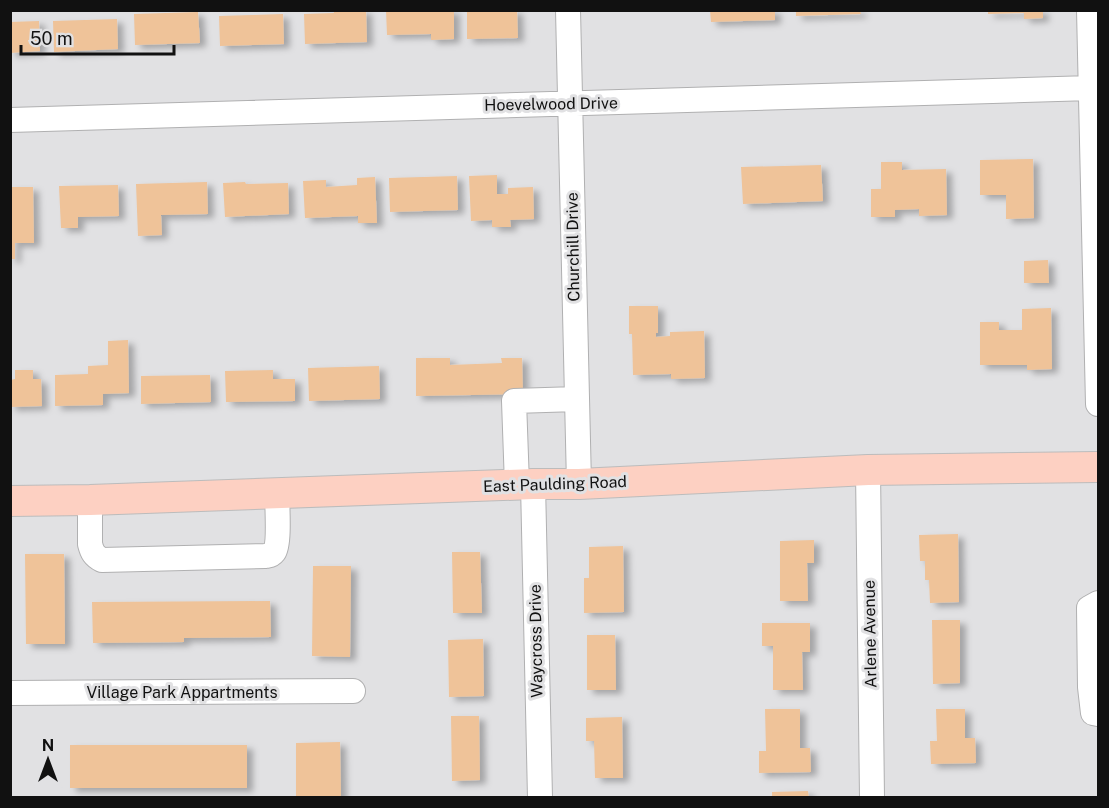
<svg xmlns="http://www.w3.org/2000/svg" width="1109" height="808" viewBox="0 0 1109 808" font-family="'Public Sans',sans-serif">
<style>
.building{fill:#efc399;filter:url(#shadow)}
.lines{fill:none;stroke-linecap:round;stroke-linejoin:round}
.minor-casing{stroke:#b0b0b1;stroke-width:26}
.major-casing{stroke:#bcbcbc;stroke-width:32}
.minor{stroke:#fff;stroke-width:24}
.major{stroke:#fdd0c2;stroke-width:30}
.labels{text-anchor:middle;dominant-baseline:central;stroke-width:6;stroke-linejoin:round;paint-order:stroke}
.street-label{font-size:16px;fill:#111;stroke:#e1e1e3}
</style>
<defs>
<filter id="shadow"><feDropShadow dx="6" dy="4" stdDeviation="3" flood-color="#0004"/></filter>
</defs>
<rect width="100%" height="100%" fill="#e1e1e3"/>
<path class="building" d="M333 10H366L367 42 305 44 304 14 334 13Z
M386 10H454V39L431 40V34L387 35Z
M467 10H517L518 38 467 39Z
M710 10H775V20L711 22Z
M796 10H860L861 14 796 16Z
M988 10H1043V18L1024 19V13L988 14Z
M198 12 200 43 135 45 134 14Z
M283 14 284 44 220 46 219 16Z
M117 19 118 49 54 52 53 21Z
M39 21 40 51 10 53V22Z
M1033 159 1034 218 1006 219V195H980V160Z
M881 162H902V170L946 169 947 215 919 216V209L895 210V217H871V189H881Z
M821 165 823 201 743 204 741 167Z
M497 175V194H508V188L533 187 534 219 510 220 511 227H492V220L471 221 469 176Z
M457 176 458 210 390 212 389 178Z
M375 177 377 223H358V216L305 218 303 181 326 180V187L357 185V178Z
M207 182 208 214 161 215 162 235 138 236 136 184Z
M245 182 246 184 288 183 289 214 225 217 223 183Z
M118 185 119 216 78 217V228H61L59 186Z
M10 187H33L34 243H15V259H10Z
M1048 260 1049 283H1024V261Z
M629 306H658V333H656V337L670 336V332L704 331 705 378 671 379V374L633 375 632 334H629Z
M1051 308 1052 369 1027 370V365H980V322H999V330H1022V309Z
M128 340 129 393 103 394V405L55 406V375L88 374V366L108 365V341Z
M416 358H450V365L502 363 501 358H522L523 394 416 396Z
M379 366 380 399 309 401 308 368Z
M15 370H33V379H41L42 406 10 407V380L15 379Z
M273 370V379H295V401L226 402 225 371Z
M210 375 211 402 141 404V376Z
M958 534 959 602 930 603 929 580H925V561H920L919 535Z
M814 540V563H807L808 601H780V541Z
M623 546 624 612 584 613V578H589V547Z
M452 552H480L482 613H453Z
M25 554H64L65 644H26Z
M313 566H351L350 657 312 656Z
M270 601 271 637 184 638V642L93 643 92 602Z
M932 620H960V683L933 684Z
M762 623H810V652H802L803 690H773V646H762Z
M587 635H615L616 690H587Z
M483 639 484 696 449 697 448 640Z
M765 709H800V748H810L811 772 759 773V751H766Z
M936 709H965V738H975L976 763 931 764 930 741H937Z
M451 716H479L480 780 452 781Z
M622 717 623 778H595L594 741H586V718Z
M340 742 341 798H296V743Z
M70 745H247V788H70Z
M808 791 809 798H772V792Z"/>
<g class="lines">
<g class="minor-casing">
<path id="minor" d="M568 10 579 484
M1089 10 1098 404
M10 120 1091 88
M868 470 872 798
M533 484 540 798
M517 485 514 401 577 399
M90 500V544C92 552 94 556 102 560L265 556C270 555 271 556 274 552 280 544 277 504 277 492
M1098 603 1089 608 1090 687 1093 713 1098 714
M10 693 353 691"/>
</g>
<g class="major-casing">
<path id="major" d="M10 501 90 500 533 484H579L868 470 1098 467"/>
</g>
<use href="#minor" class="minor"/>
<use href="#major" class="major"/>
</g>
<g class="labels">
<g class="street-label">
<text transform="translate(551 104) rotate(-1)">Hoevelwood Drive</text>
<text transform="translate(573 247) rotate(-91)">Churchill Drive</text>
<text transform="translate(555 484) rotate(-2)">East Paulding Road</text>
<text transform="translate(870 634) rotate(-91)">Arlene Avenue</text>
<text transform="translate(536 641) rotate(-91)">Waycross Drive</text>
<text x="182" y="692">Village Park Appartments</text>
</g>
</g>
<rect width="1109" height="808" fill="none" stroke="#111111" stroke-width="24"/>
<g transform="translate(48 760)" stroke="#e1e1e3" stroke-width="4.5" paint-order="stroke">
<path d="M0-4.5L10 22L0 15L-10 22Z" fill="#111111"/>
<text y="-9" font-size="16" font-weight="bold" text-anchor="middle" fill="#111111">N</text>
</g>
<path d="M21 45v9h153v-9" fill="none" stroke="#111111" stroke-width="3"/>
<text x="30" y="45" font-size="18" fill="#111111" stroke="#e1e1e3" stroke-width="4.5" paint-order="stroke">50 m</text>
</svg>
